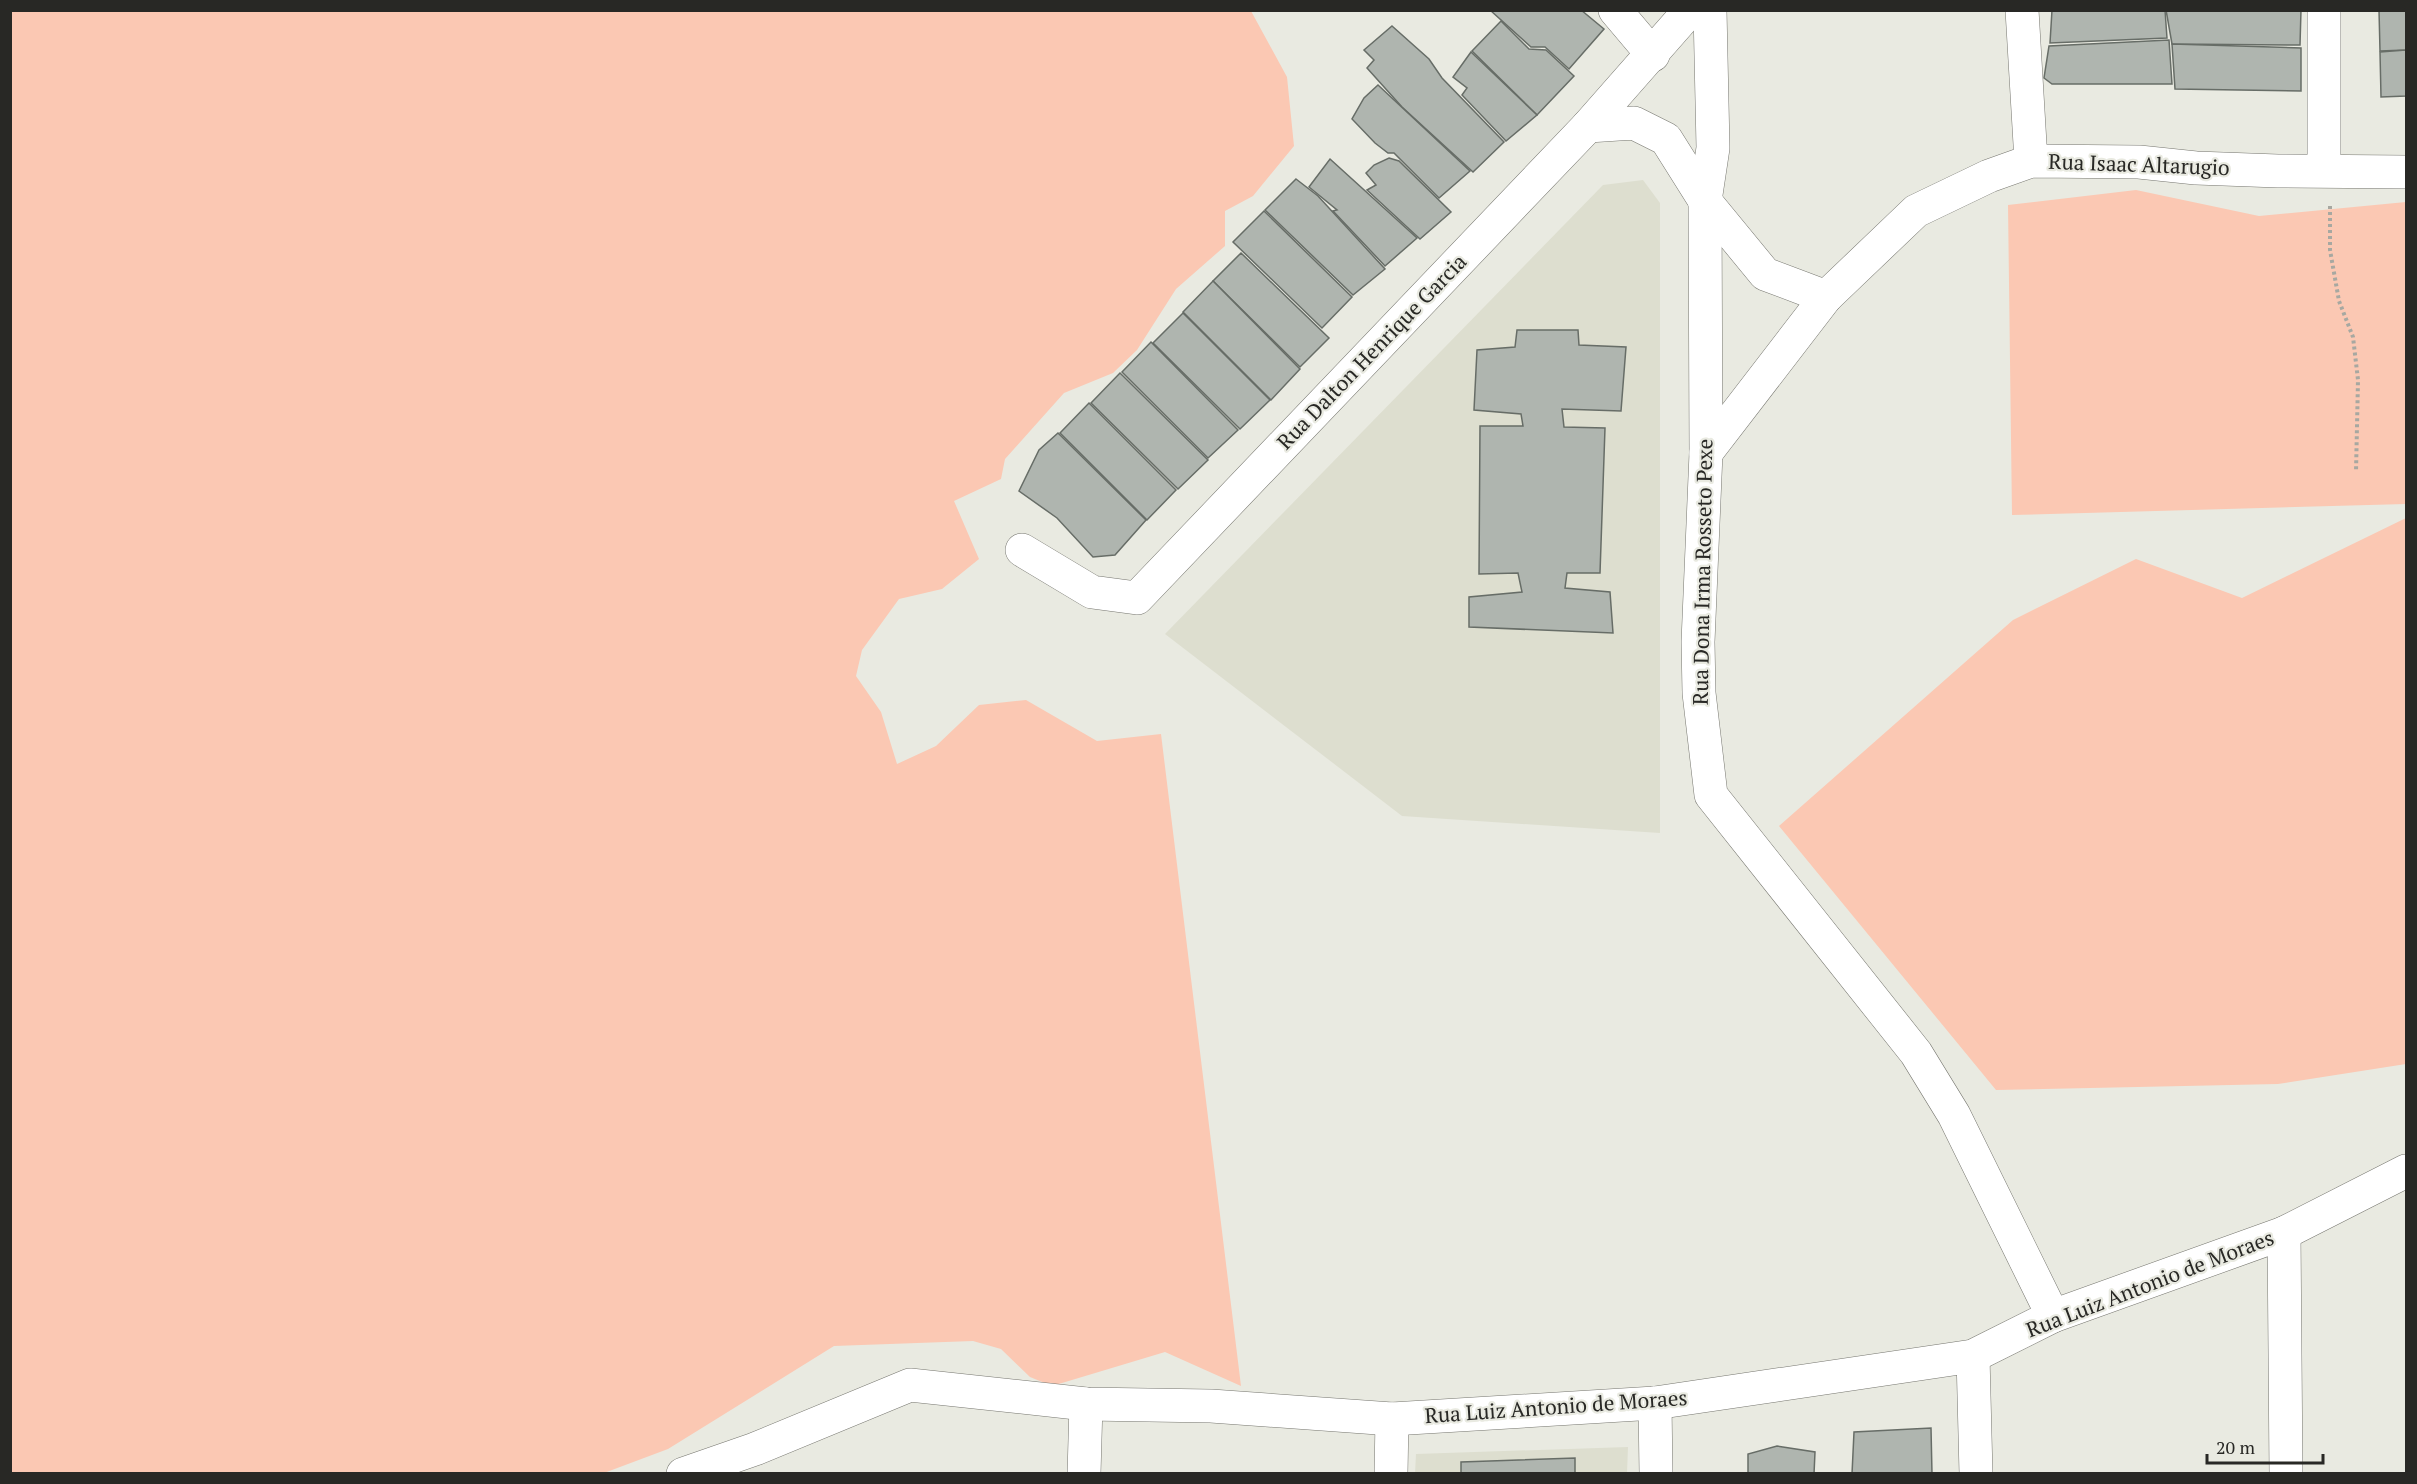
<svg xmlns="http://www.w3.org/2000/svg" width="2417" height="1484" font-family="'PT Serif',serif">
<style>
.built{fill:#dddecf}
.green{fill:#fbc8b3}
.building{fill:#afb5af;stroke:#676d67;stroke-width:1.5}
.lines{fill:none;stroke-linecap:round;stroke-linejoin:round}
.minor-casing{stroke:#76766f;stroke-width:34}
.path{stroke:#a7a8a1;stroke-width:4;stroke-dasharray:3 3;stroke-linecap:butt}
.minor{stroke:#fff;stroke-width:33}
.labels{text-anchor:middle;stroke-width:4.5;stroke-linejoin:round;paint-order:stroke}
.street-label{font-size:21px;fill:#282825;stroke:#e9eae1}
</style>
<rect width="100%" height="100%" fill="#e9eae1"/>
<g class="built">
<polygon points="1643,180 1660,203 1660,833 1402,816 1165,634 1603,185"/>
<polygon points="1628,1447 1627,1473 1415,1474 1416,1454"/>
</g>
<g class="green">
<polygon points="10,11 1251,11 1287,77 1294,146 1253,196 1225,211 1225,246 1176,289 1137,350 1113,373 1064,393 1005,459 1001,479 954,501 979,559 942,589 899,599 862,650 856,676 881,712 897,764 936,746 979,705 1026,700 1097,741 1161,734 1241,1386 1165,1352 1052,1386 1030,1377 1001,1349 973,1341 834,1346 668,1449 604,1473 11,1473"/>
<polygon points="2136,190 2259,216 2406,202 2406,504 2012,515 2008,205"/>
<polygon points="2406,518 2406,1064 2278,1084 1996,1090 1779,826 2013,620 2136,559 2242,598"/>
</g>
<g class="building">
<polygon points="1490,10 1581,10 1604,29 1569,69 1545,47 1531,47"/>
<polygon points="2052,10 2165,10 2167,38 2050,43"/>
<polygon points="2166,10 2301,10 2300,45 2172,44"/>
<polygon points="2379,10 2406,10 2406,50 2380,51"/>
<polygon points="1501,21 1529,49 1546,50 1574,76 1537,115 1472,51"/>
<polygon points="1392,26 1429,59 1442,78 1504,142 1473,172 1402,107 1367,68 1374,60 1364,50"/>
<polygon points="2169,40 2172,84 2052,84 2044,78 2049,46"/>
<polygon points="2172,44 2301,48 2301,91 2175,89"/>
<polygon points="2406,50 2406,96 2381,97 2380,52"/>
<polygon points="1471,52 1537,115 1506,141 1462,95 1467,88 1453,77"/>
<polygon points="1378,85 1470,171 1439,198 1394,153 1388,153 1375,143 1352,119 1364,98"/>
<polygon points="1389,158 1399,161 1451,212 1420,239 1367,190 1376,185 1366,173 1374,165"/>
<polygon points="1330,159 1417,238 1385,266 1333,211 1337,210 1309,187"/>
<polygon points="1296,179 1318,196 1385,269 1353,295 1265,210"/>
<polygon points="1264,211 1352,297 1322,328 1233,242"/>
<polygon points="1241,253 1329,338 1300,367 1213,281"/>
<polygon points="1213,281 1300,369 1271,400 1183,312"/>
<polygon points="1183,313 1270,400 1240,429 1153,343"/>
<polygon points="1517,330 1578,330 1579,345 1626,347 1621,411 1562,409 1564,427 1605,428 1600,573 1567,573 1565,588 1610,592 1613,633 1469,627 1469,597 1522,592 1518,573 1479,574 1480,426 1523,426 1521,414 1474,410 1477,350 1515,347"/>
<polygon points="1151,342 1238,430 1208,458 1122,372"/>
<polygon points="1120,373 1208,460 1178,489 1091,403"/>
<polygon points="1089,403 1176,490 1147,520 1060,433"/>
<polygon points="1058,433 1146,520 1115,555 1093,557 1057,518 1019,491 1039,450"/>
<polygon points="1931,1428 1932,1474 1852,1474 1854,1432"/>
<polygon points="1777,1446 1815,1452 1814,1474 1748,1474 1748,1454"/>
<polygon points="1575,1458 1575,1474 1461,1474 1461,1462"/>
</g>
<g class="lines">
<g class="minor-casing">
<g id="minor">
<polyline points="1615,10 1653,55"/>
<polyline points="1710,10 1713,148 1705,201 1706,453 1698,642 1699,693 1711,795 1916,1053 1954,1115 2053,1316"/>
<polyline points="2022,10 2031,161"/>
<polyline points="2324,10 2324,170"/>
<polyline points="1588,126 1634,123 1666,139 1705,201 1765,274 1826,297"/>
<polyline points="1706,453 1826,297 1916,211 1989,176 2031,161 2139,162 2196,168 2278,171 2406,172"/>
<polyline points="1022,550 1092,592 1137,598 1588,126 1690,10"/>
<polyline points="2284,1233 2286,1474"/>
<polyline points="1973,1356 1976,1474"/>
<polyline points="1655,1403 1656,1474"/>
<polyline points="683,1474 755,1449 910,1385 1086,1404 1211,1406 1392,1419 1655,1403 1973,1356 2053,1316 2284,1233 2406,1171"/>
<polyline points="1084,1474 1086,1404"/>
<polyline points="1391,1474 1392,1419"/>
</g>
</g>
<polyline class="path" points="2330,206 2330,250 2339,301 2353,337 2358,380 2356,472"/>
<use href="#minor" class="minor"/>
</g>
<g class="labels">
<g class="street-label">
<text transform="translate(2139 165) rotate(2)" y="7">Rua Isaac Altarugio</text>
<text transform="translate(1372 352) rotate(-46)" y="7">Rua Dalton Henrique Garcia</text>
<text transform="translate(1703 572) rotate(-89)" y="7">Rua Dona Irma Rosseto Pexe</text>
<text transform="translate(2150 1284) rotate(-21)" y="7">Rua Luiz Antonio de Moraes</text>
<text transform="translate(1556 1407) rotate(-4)" y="7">Rua Luiz Antonio de Moraes</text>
</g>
</g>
<rect width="2417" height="1484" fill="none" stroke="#282825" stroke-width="24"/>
<path d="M2207 1454v9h116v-9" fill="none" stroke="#282825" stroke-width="3"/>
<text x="2216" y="1454" font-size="18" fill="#282825" stroke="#e9eae1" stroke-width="4.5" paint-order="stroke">20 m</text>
</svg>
